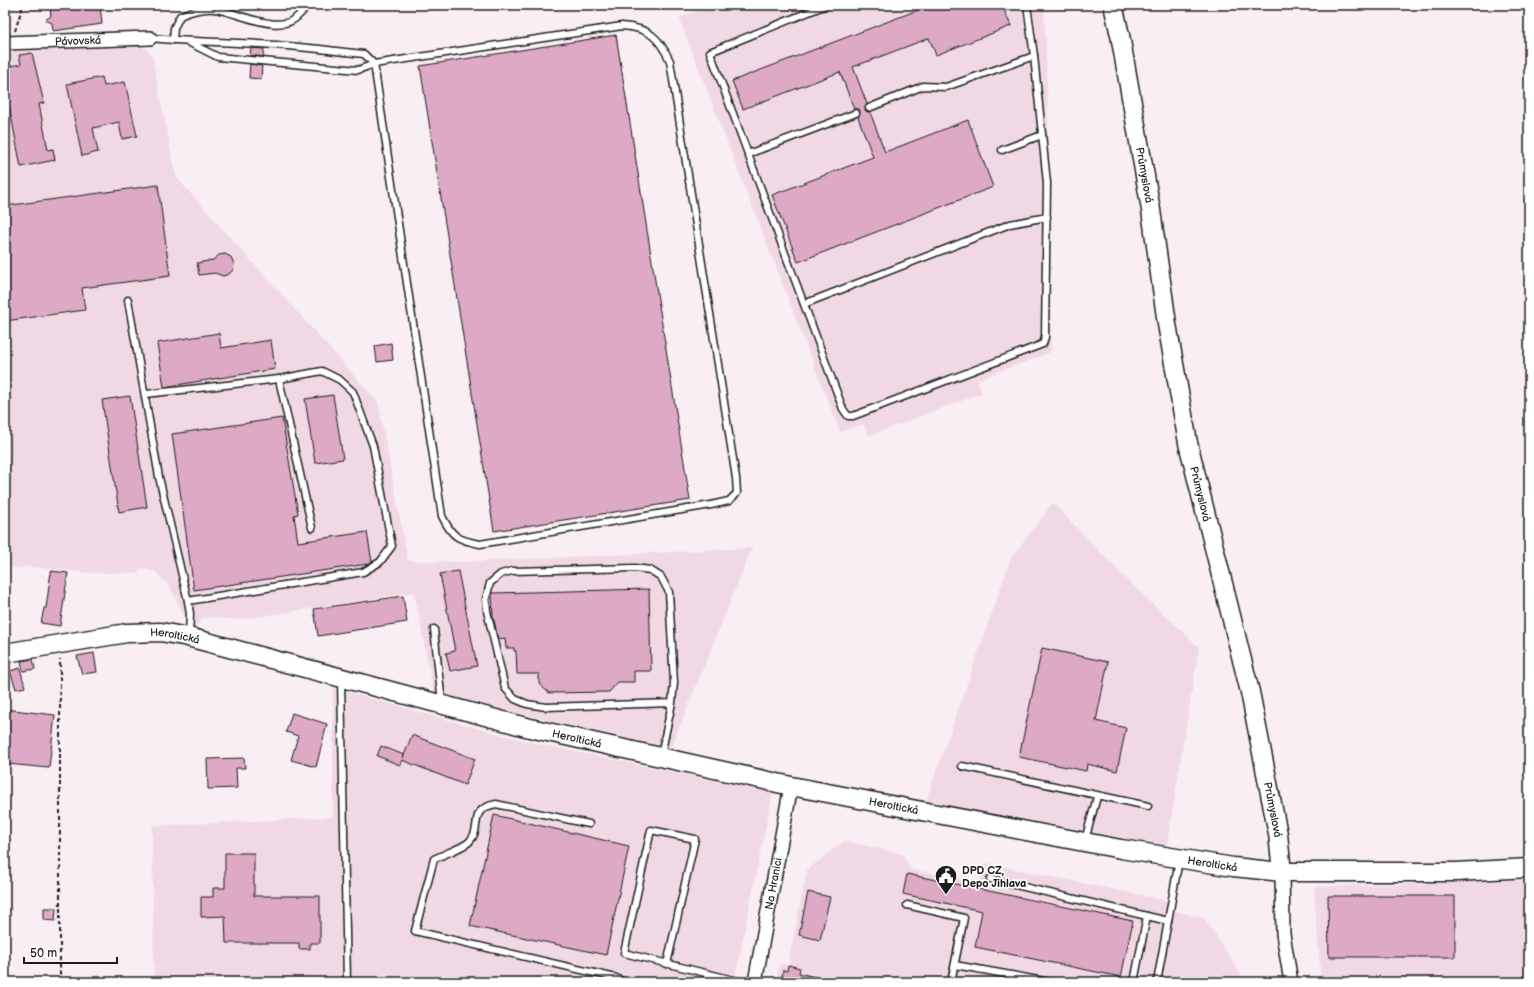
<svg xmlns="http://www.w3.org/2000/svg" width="1534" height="987" font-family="'Balsamiq Sans',sans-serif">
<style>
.built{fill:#f0d9e5}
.building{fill:#dda9c4;stroke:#1c1c1c}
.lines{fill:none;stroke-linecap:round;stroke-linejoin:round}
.lane-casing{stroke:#1c1c1c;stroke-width:9}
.street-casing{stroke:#1c1c1c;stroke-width:16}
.secondary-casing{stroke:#1c1c1c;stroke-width:21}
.path{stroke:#1c1c1c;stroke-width:2;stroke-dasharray:4 3;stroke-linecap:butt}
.lane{stroke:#fff;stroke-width:6}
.street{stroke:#fff;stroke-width:13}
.secondary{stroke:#fff;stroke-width:18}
.labels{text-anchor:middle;stroke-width:3.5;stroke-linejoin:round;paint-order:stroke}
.street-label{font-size:11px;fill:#1c1c1c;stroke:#fff}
.poi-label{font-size:11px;font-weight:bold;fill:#1c1c1c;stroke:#fff;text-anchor:start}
</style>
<rect width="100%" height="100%" fill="#f8eef3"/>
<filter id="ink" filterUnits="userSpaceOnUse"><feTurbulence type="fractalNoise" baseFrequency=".025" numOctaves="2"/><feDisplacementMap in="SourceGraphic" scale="8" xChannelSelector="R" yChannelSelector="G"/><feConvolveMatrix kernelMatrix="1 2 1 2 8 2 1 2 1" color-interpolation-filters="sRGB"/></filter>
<g filter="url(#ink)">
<g class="built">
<polygon points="713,5 1044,5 1047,81 1051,352 977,380 982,393 869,436 864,424 840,432 679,18"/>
<polygon points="138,43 152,55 176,177 378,402 408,561 465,562 752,548 671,748 434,694 414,592 238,620 212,617 203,618 195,627 189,626 170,587 154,571 139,568 139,573 89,573 24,566 23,568 5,567 5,525 11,524 5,499 5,51"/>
<polygon points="1053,503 1126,579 1199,647 1166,850 926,801 1011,558"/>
<polygon points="333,688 528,742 773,792 734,982 154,982 152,826 333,817"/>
<polygon points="844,841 903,854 910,869 978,883 986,863 1169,901 1169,910 1204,918 1246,982 776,982 779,964 788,965 807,870"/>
<polygon points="1529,880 1529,982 1321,982 1314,887"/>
</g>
<g class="building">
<polygon points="77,5 100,5 102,24 53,31 52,23 45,20 51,16 50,8"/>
<polygon points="916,5 1002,5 1011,26 936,55 929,38 853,67 867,104 865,110 870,112 885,152 968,120 993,187 798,262 772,195 873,157 858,117 860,112 859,109 854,109 840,72 743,109 732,81 918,10"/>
<polygon points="616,35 690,500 494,531 420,66"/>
<polygon points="251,48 264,49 263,57 250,55"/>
<polygon points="32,53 44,103 39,104 48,150 53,149 55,160 21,167 5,85 5,67 21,64 19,55"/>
<polygon points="250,64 262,66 261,79 249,78"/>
<polygon points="102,77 104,86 125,82 137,136 122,139 119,122 93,128 98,152 82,156 67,84"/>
<polygon points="158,185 170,276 82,288 85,310 5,321 5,206"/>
<polygon points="225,254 231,257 234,264 233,270 229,274 223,276 215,273 199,275 197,263 213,260 219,255"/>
<polygon points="219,333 221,348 271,340 275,369 164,387 157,343"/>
<polygon points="391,343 393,360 377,362 375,346"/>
<polygon points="333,395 343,459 315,463 305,399"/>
<polygon points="130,396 147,507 119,512 102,400"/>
<polygon points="282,418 298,514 294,515 298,542 367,532 372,562 368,564 194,590 172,434"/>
<polygon points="51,571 68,573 60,626 41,623 44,608 46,608"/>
<polygon points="458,571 477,666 450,671 446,653 455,651 440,574"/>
<polygon points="649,589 651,671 634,671 634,682 618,682 609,692 549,693 539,684 539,674 517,674 516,651 514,651 514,648 506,648 505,638 498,639 493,616 492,593"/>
<polygon points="403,596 407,622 318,636 314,609"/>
<polygon points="1042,648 1108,662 1096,721 1126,728 1117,771 1087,764 1086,771 1019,757"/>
<polygon points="94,653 97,672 82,674 77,656"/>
<polygon points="33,659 35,669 23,671 21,661"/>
<polygon points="20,668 25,687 16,689 10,671"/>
<polygon points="5,709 55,715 49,768 7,764 5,763"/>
<polygon points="292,713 327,724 316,767 291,760 298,736 286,732"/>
<polygon points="412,735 475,759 465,785 402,760 400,765 377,756 381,746 404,755 403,758"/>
<polygon points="244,758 245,768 236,768 237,788 208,789 207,759"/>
<polygon points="494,815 629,846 606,955 470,926"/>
<polygon points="225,853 254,853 254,896 320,896 320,943 310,943 310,949 299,949 299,943 226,943 225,916 201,917 201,897 213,897 213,888 225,888"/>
<polygon points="907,874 1133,921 1121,977 975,947 982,911 903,894"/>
<polygon points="808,892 830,897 820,940 799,935"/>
<polygon points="1328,896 1455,896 1455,957 1329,957"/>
<polygon points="44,908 56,908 55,921 44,920"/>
<polygon points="788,965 800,968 799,973 819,978 818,982 781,982 783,970 787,971"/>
</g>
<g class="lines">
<g class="lane-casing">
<g id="lane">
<polyline points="826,5 710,52 748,154 856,113"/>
<path d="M622,26c27,2 37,11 48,35l66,417 1,15 -8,8 -18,4 -231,39c-22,-4 -28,-7 -38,-28l-68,-452z"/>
<path d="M150,38c42,4 84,4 126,7 29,2 59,6 88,9l10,10 -16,6 -140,-13 -30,-15"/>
<path d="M173,40l1,-12 6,-12c11,-5 22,-8 34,-7 22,2 67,28 85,6 3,-3 6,-5 6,-10"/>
<polyline points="869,108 923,86 946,87 1034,56 1027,5"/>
<polyline points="1002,150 1042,135"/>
<polyline points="748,154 843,409 848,416 853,416 1043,344 1045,337 1047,183 1034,56"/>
<polyline points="128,300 159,477 188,601 190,614 189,635"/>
<polyline points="804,304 1010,224 1047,217"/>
<polyline points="279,379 312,528"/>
<polyline points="146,394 279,379 322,371 340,380 353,392 373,446 392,546 380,562 363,572 188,601"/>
<polyline points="434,629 442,703"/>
<polyline points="341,680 347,982"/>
<polyline points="661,755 672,703 674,683 669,592 661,577 650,570 635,568 512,571 501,574 490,583 486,599 487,611 505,688 515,699 527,704 546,707 672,703"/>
<polyline points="962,766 1148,806"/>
<path d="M589,824l-93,-20c-30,6 -12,23 -27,38 -7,6 -25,12 -35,17l-19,72 201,47 8,4"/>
<polyline points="1085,840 1097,797"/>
<polyline points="990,879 1168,921"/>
<polyline points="907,905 964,918 951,982"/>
<polyline points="667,964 695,839 651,830 624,953 742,982"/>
<polyline points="955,965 1050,982"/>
<polyline points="1134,982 1147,916"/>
<polyline points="1157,982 1179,860"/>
</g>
</g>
<g class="street-casing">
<g id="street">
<path id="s1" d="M5,43l145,-5"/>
<polyline points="1282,872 1283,934 1291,982"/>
<path id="s2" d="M755,982l36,-196"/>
</g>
</g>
<g class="secondary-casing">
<g id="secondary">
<path id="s3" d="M1113,5l7,30 31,175 16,114 21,119 62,249 28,142 4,38"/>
<path id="s4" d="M5,653l122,-20 34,-1 27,5 342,91 261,58 330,63 112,18 49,5h174l73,-4"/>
</g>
</g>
<g class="path">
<polyline points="15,31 23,5"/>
<polyline points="60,982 60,659"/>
</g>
<use href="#lane" class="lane"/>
<use href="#street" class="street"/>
<use href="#secondary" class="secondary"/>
</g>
</g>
<defs>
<g id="civic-pin" transform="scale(1.15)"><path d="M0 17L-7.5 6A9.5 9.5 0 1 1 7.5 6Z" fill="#1c1c1c" stroke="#fff"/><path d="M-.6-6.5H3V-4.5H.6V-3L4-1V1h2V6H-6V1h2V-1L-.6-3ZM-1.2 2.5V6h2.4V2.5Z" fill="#fff"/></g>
</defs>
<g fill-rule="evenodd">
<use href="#civic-pin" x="946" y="876"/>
</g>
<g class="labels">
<g class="street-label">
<text dy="4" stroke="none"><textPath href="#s1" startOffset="73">Pávovská</textPath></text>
<text dy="4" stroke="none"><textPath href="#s3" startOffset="173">Průmyslová</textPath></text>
<text dy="4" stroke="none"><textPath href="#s3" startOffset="497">Průmyslová</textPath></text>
<text dy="4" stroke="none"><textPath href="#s4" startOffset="172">Heroltická</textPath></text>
<text dy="4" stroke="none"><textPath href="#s4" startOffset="587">Heroltická</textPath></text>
<text dy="4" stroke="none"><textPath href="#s4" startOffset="911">Heroltická</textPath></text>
<text dy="4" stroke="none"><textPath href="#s3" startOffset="821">Průmyslová</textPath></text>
<text dy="4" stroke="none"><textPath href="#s4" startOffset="1235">Heroltická</textPath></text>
<text dy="4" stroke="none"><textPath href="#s2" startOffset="100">Na Hranici</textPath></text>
</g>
<g class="poi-label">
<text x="962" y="874">DPD CZ,<tspan x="962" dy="13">Depo Jihlava</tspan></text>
</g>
</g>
<rect width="1534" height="987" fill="none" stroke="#fff" stroke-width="20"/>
<rect x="10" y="10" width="1514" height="967" fill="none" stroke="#1c1c1c" stroke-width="1.5" filter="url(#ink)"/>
<path d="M24 957v6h93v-6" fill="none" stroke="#1c1c1c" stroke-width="2"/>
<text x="30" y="957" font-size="12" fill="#1c1c1c" stroke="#ffffff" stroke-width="3" paint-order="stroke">50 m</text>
</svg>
